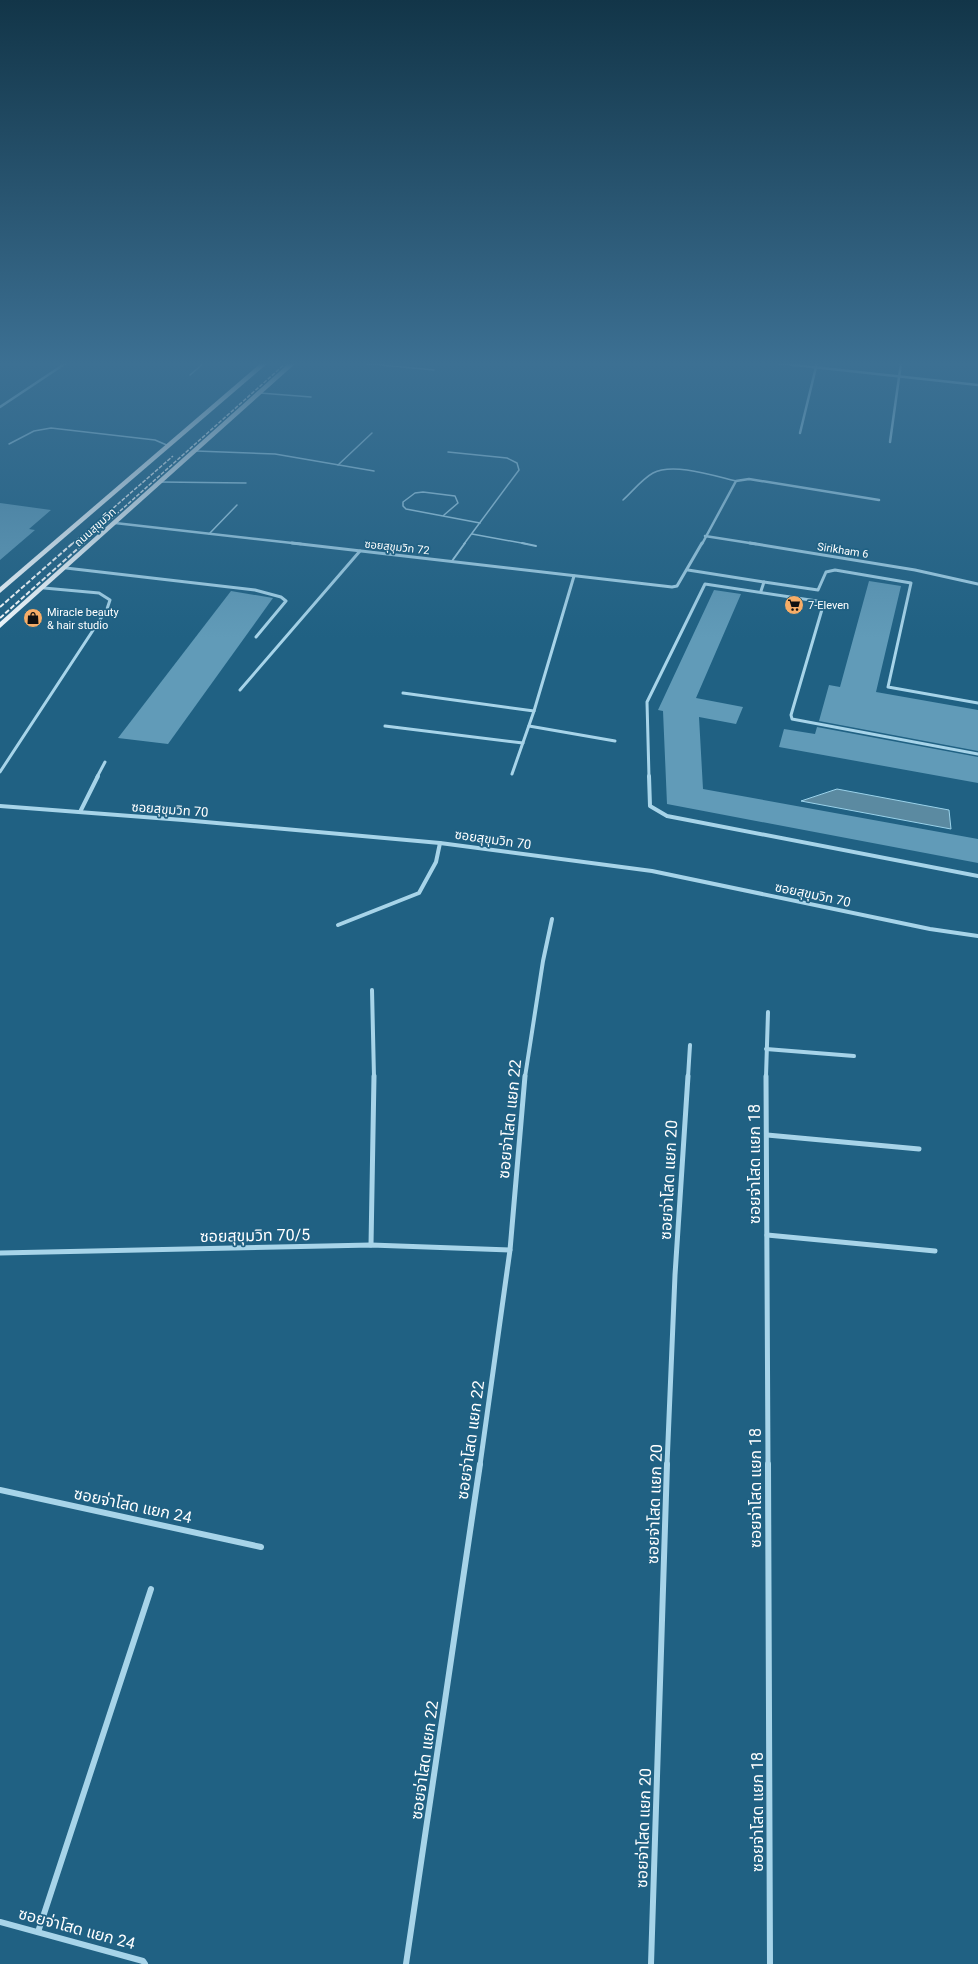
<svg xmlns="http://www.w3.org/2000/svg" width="978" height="1964" font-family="Roboto,'Noto Sans Thai',sans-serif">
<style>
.water{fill:#5b8aa1;stroke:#9ad2ea}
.building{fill:#619bb8}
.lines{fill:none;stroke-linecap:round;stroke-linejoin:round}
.service-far1{stroke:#a7d4e9;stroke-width:1.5}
.service{stroke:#a7d4e9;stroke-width:2}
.minor-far4{stroke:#a7d4e9;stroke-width:2.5}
.minor-far3{stroke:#a7d4e9;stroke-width:3}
.minor-far2{stroke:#a7d4e9;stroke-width:4}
.minor-far1{stroke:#a7d4e9;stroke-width:5}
.minor{stroke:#a7d4e9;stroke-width:6}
.trunk{fill:#f4fafe;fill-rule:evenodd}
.rail-far1{stroke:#fff;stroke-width:1.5;stroke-dasharray:4 1.5;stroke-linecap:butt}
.rail{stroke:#fff;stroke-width:2;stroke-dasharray:5 2;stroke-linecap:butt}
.labels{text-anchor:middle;stroke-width:3.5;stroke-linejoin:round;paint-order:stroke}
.far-street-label{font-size:11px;fill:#fff;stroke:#206183}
.far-poi-label{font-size:11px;fill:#fff;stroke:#206183;text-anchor:start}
.street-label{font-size:13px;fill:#fff;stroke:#206183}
.near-street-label{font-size:16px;fill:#fff;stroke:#206183}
</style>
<rect width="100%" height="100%" fill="#206183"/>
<polygon class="water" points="837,789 949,810 951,829 801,801"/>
<g class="building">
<polygon points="0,503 51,510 29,529 35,530 0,560"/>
<polygon points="869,581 901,586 876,692 978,710 978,751 819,721 829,685 840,687"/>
<polygon points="714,590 741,594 696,698 743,707 736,724 699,717 703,789 978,839 978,863 667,804 663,711 658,710"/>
<polygon points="231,591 273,598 168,744 118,738"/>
<polygon points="817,727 978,757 978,783 779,747 784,729 815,734"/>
</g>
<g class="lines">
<g class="service-far1">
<polyline points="360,363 434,370"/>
<polyline points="190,375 204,363"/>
<polyline points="260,393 311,397"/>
<polyline points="9,444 34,431 51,428 155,440 169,446"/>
<polyline points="196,451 275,454 374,471"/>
<polyline points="448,452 507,458 517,463 519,470 464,544"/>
<polyline points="338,465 372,433"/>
<polyline points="161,482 246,483"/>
<path d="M623,500c9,-8 19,-21 30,-27 20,-11 62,3 83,8"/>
<polyline points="444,515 458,503 455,496 423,492 415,493 403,502 403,506 406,509 480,523"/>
<polyline points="209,534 237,505"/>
<polyline points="472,534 527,544"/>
</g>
<g class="service">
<polyline points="522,543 536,546"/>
<polyline points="452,561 465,543"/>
</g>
<g class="minor-far4">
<polyline points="776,363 978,385"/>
<polyline points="0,407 66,363"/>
<polyline points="800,433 817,363"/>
<polyline points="890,442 901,363"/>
<polyline points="115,523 301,544"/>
<polyline points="705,536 756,544"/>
<polyline points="702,544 736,481 749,479 879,500"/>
</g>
<g class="minor-far3">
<polyline points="292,543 672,587 677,586 702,543"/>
<polyline points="750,543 915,570 978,584"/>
<polyline points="66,568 255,590 281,597 286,601 256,637"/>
<polyline points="688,570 764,582 761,591"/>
<polyline points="764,582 818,590 826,572 835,570 911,583 888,687 978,703"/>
<polyline points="240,690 360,551"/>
<polyline points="403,693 534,711"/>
<polyline points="385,726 523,743"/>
<polyline points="529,726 615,741"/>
<polyline points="0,772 107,609 110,600 99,593 44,588"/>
<polyline points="512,774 534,711 574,576"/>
<polyline points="97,777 105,762"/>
<polyline points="649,777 647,702 705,584 817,601 823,606 791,715 792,719 978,754"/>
</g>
<g class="minor-far2">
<polyline points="649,776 650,806 667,816 978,876"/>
<polyline points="0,806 183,820 440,843 652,871 930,929 978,936"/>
<polyline points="80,812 98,776"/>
<polyline points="338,925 419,893 436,862 440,843"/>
<polyline points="372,990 374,1077"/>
<polyline points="766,1049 854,1056"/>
<polyline points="525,1077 543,961 552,919"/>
<polyline points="688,1077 690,1045"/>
<polyline points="766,1077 768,1012"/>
</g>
<g class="minor-far1">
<polyline points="766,1076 768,1465"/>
<polyline points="767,1135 919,1149"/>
<polyline points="767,1235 935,1251"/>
<polyline points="371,1245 374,1076"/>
<polyline points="0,1253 371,1245 510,1250"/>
<polyline points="480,1465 510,1250 525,1076"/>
<polyline points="667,1465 675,1275 688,1076"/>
</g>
<g class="minor">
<polyline points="768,1464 770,1964"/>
<polyline points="0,1490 261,1547"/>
<polyline points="0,1922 143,1961 145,1964"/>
<polyline points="38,1932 151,1589"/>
<polyline points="406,1964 480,1464"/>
<polyline points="651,1964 667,1464"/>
</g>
<g class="trunk">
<polygon points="261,363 268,363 0,593 0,587"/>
<polygon points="289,363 296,363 0,628 0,622"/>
</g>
<g class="rail-far1">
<polyline points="72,544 173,456"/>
<polyline points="83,544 286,363"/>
</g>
<g class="rail">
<polyline points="0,607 73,543"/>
<polyline points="0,618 84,543"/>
</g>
</g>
<linearGradient id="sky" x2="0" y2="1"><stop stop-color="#123548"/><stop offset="0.57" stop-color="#3c7093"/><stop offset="1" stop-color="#3c7093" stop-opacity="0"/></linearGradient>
<rect width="978" height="638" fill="url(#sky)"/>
<defs>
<g id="supermarket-disc" transform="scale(1)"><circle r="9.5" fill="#f7ad67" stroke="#206183"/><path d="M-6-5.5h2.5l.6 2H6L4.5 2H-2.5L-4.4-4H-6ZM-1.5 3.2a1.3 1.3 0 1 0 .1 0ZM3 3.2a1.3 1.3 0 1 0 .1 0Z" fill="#111"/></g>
<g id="shop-disc" transform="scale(1)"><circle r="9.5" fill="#f7ad67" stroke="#206183"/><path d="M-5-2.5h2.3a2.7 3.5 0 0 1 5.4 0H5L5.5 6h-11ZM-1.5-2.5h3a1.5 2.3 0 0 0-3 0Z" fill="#111"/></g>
</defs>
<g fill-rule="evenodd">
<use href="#supermarket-disc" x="794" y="605"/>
<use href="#shop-disc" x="33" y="618"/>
</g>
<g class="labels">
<g class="far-street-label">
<text transform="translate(95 527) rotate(-42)" y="4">ถนนสุขุมวิท</text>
<text transform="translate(397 547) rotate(6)" y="4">ซอยสุขุมวิท 72</text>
<text transform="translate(843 550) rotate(9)" y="4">Sirikham 6</text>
</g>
<g class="far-poi-label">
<text x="808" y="609">7-Eleven</text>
<text x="47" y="616">Miracle beauty<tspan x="47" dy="13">&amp; hair studio</tspan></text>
</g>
<g class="street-label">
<text transform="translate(170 809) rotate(4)" y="5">ซอยสุขุมวิท 70</text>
<text transform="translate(493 839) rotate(8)" y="5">ซอยสุขุมวิท 70</text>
<text transform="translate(813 894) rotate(12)" y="5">ซอยสุขุมวิท 70</text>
</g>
<g class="near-street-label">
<text transform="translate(509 1119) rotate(-84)" y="6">ซอยจ่าโสด แยก 22</text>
<text transform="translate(754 1164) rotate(-90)" y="6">ซอยจ่าโสด แยก 18</text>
<text transform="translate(668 1180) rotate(-87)" y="6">ซอยจ่าโสด แยก 20</text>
<text transform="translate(255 1235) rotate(-1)" y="6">ซอยสุขุมวิท 70/5</text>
<text transform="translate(470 1440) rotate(-82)" y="6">ซอยจ่าโสด แยก 22</text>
<text transform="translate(755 1488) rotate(-90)" y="6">ซอยจ่าโสด แยก 18</text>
<text transform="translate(654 1504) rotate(-88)" y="6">ซอยจ่าโสด แยก 20</text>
<text transform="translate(133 1505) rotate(12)" y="6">ซอยจ่าโสด แยก 24</text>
<text transform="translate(424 1760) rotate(-82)" y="6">ซอยจ่าโสด แยก 22</text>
<text transform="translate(757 1812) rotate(-90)" y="6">ซอยจ่าโสด แยก 18</text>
<text transform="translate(643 1828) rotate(-88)" y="6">ซอยจ่าโสด แยก 20</text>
<text transform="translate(77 1928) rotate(15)" y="6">ซอยจ่าโสด แยก 24</text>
</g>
</g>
</svg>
